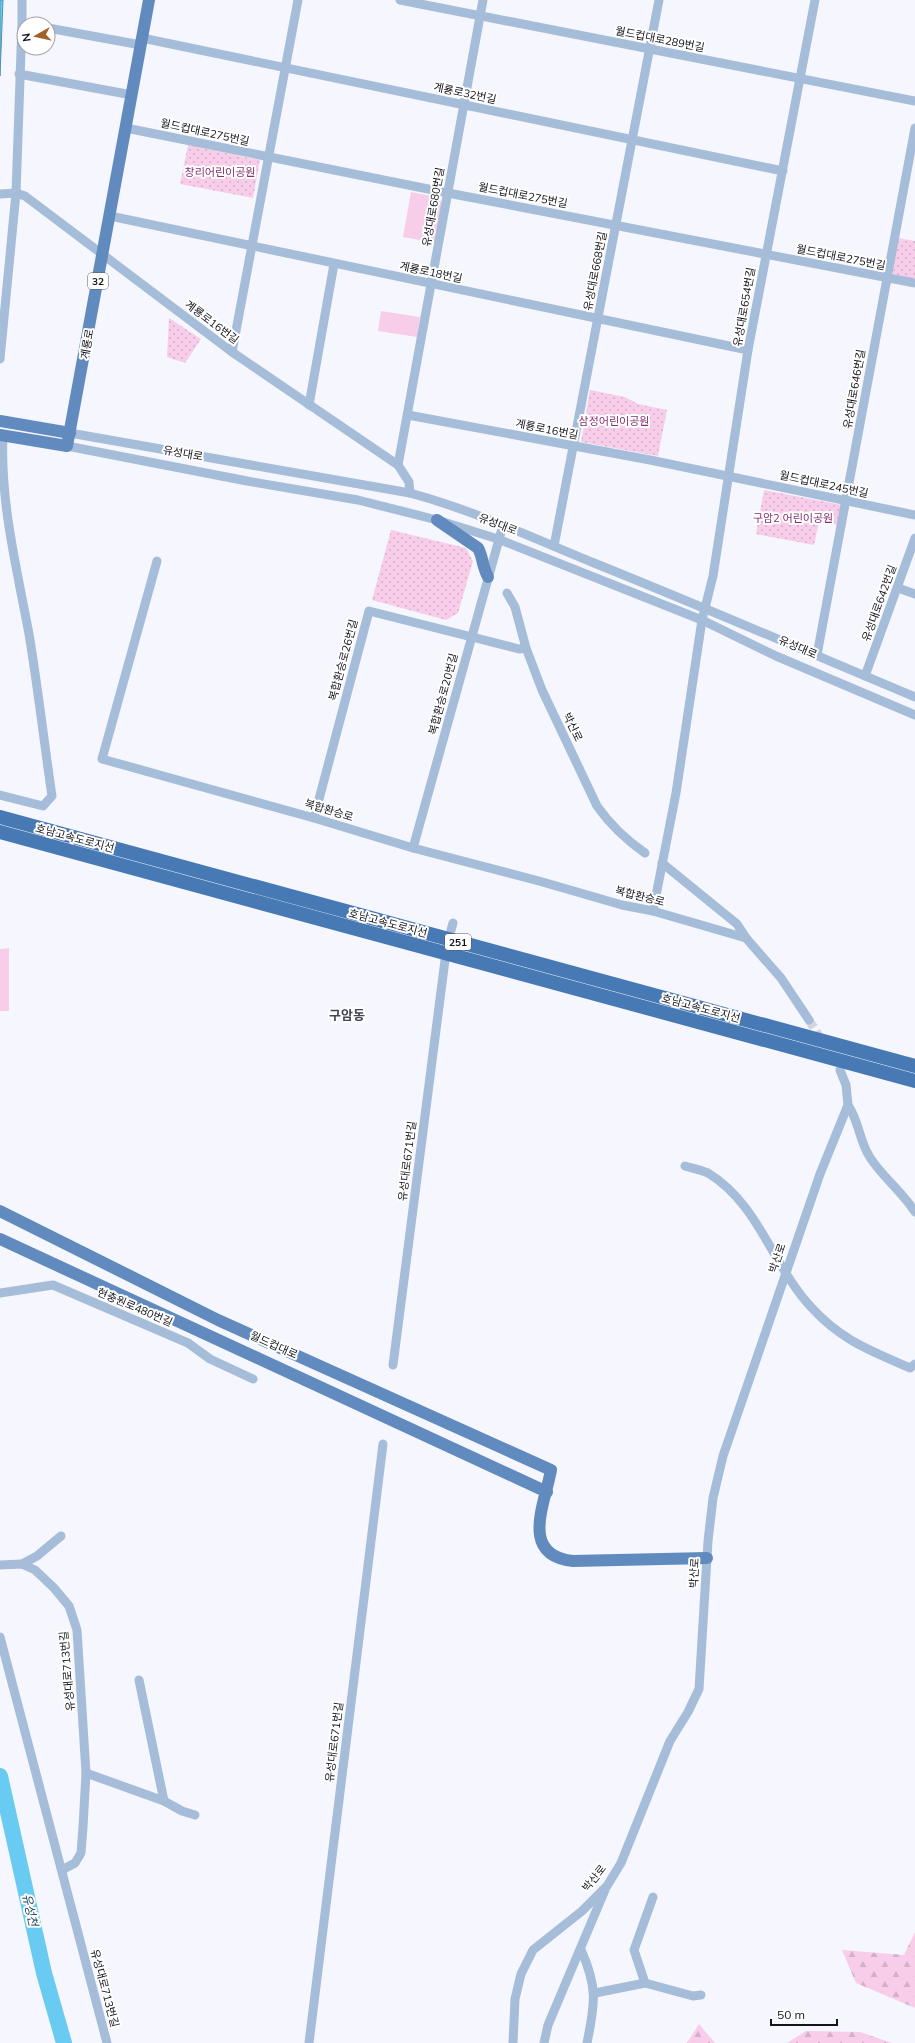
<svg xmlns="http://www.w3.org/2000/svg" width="915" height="2043" font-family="Mulish,'Noto Sans KR',sans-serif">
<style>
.grass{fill:#f8cdea}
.forest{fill:url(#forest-firs)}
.park{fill:url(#park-dots)}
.water{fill:#6acbf2;stroke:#5094b2}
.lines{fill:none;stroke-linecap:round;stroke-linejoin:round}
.river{stroke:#6acbf2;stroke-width:16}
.minor-tunnel{stroke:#d3d4dc;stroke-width:9;stroke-dasharray:9 4.5;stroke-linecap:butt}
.minor{stroke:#a6bdda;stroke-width:9}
.major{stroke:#618bbe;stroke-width:12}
.highway{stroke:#4779b4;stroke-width:14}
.labels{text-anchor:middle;stroke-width:4;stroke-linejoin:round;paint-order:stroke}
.shield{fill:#fff;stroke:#5a5a5f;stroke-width:1}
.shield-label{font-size:10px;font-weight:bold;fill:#14141b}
.street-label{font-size:11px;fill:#14141b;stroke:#fff}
.park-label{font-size:11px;fill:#843372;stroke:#fff}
.water-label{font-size:12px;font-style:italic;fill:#1f495a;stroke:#fff}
.quarter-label{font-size:13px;font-weight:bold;fill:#464757;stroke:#fff}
</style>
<defs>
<pattern id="forest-firs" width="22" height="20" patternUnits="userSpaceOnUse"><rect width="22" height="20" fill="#f8cdea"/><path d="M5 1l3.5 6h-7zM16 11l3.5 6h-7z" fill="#d4afc8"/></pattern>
<pattern id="park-dots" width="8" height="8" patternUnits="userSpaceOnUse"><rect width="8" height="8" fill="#f8cdea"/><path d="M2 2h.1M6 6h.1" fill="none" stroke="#d4afc8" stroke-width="1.8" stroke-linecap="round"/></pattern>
</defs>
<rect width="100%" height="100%" fill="#f5f6fe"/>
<g class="grass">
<polygon points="411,192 437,197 442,202 435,243 403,237"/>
<polygon points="381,311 420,317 417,337 378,331"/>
<polygon points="9,948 9,1011 0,1011 0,949"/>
</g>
<g class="forest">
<polygon points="915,1932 915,2008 856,1983 842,1950 904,1955"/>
<polygon points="699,2024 715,2043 687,2043"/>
<polygon points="806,2031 860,2032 892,2043 787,2043"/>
</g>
<g class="park">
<polygon points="188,145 260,160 253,198 180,184"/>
<polygon points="898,238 915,241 915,281 892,278"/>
<polygon points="169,318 201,339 185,363 167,357"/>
<polygon points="590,390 625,397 638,404 667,410 658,456 581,442"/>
<polygon points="764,490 842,505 838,525 819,522 814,545 756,534"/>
<polygon points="391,530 466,548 473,561 458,613 446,620 372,600"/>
</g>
<polygon class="water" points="0,0 3,0 0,76"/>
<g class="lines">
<polyline class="river" points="0,1776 44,1973 64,2043"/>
<polyline class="minor-tunnel" points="809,1020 822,1041"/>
<g class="minor">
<polyline points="400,0 915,101"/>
<polyline points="48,28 141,45"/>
<polyline points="142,38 783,171"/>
<polyline points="19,74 132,95"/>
<polyline points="126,128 448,193 915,283"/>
<polyline points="0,194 16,193 25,196 232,352 398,465 409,482 410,493"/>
<polyline points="110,216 748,350"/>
<polyline points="232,352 298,0"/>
<polyline points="0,359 16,193 22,23 22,0"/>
<polyline points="309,405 334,264"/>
<polyline points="408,415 650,460 915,515"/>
<path d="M70,433l340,60c63,17 123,45 184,70 107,43 214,89 321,134"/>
<polyline points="67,446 247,481 358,500 437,520 498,539 702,620 776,656 915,715"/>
<polyline points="398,465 483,0"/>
<polyline points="554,546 659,0"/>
<polyline points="157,561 102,759 314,818 413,848 539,881 622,905 653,911 746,938"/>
<polyline points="898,588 915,594"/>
<path d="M507,593l8,14 11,41 16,42 55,116c14,20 28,33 48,47"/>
<polyline points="817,655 915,128"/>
<polyline points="865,676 915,538"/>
<path d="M0,795l43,11 9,-10c-8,-54 -14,-108 -23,-162 -12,-65 -29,-132 -26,-198"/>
<polyline points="314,818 369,611 519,649 526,648"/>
<polyline points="413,848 503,525"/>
<polyline points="662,863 737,924 746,938 781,978 809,1020"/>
<polyline points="653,911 676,793 702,620 713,576 748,350 815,0"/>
<polyline points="451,930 453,923"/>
<path d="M848,1105c11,17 11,33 20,49 10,19 34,37 47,58"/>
<path d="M685,1166c7,2 16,4 23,7 51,31 64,92 103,134 31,34 59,43 99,61l5,-4"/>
<polyline points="0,1293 53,1285 188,1343 210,1359 253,1379"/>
<polyline points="393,1365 445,960"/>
<polyline points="22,1564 37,1556 61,1536"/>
<polyline points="0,1565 22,1564 35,1570 54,1588 69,1606 77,1630 86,1773 83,1827 81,1853 75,1863 62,1870"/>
<polyline points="0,1637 107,2043"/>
<polyline points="139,1680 164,1801"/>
<polyline points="86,1773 164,1801 182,1811 195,1815"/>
<path d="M581,1950c17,37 14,54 6,93"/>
<polyline points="645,1983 634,1950 653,1897"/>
<polyline points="595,1993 645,1983 693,1996 701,1995"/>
<polyline points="309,2043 383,1444"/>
<polyline points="513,2043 515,1999 521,1974 533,1950 582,1911 607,1886 621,1863 670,1741 688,1712 699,1689 708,1541 713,1498 723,1456 820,1174 848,1105 846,1085 840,1070"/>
<polyline points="544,2043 548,2025 605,1890"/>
</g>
<g class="major">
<polyline points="0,421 70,433"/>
<polyline points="0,435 67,446 149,0"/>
<path d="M437,520l41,28c5,9 4,18 10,29"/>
<path d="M0,1211l218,109 333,150c-6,34 -32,85 22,91l134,-3"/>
<polyline points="0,1239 547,1492"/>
</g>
<g class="highway">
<polyline points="0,817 915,1066"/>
<polyline points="0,832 915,1081"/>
</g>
</g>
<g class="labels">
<g class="shield">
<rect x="88" y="273" width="20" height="16" rx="3"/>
<rect x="445" y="934" width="26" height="16" rx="3"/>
</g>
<g class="shield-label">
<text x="98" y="285">32</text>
<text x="458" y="946">251</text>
</g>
<g class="street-label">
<text transform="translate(660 39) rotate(11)" y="4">월드컵대로289번길</text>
<text transform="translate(465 93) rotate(12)" y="4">계룡로32번길</text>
<text transform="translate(205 132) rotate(12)" y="4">월드컵대로275번길</text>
<text transform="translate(523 195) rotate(11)" y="4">월드컵대로275번길</text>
<text transform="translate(433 207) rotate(-80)" y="4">유성대로680번길</text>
<text transform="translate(841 257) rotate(11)" y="4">월드컵대로275번길</text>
<text transform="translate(595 271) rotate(-79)" y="4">유성대로668번길</text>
<text transform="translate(431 272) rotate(12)" y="4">계룡로18번길</text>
<text transform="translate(744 307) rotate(-80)" y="4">유성대로654번길</text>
<text transform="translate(212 322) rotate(37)" y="4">계룡로16번길</text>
<text transform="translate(87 344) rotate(-80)" y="4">계룡로</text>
<text transform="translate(854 389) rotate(-80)" y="4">유성대로646번길</text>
<text transform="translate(547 429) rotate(11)" y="4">계룡로16번길</text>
<text transform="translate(183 453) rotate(10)" y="4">유성대로</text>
<text transform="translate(824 484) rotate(12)" y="4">월드컵대로245번길</text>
<text transform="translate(498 524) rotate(21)" y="4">유성대로</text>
<text transform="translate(879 603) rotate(-70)" y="4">유성대로642번길</text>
<text transform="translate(798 647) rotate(23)" y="4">유성대로</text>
<text transform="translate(343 660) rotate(-75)" y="4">복합환승로26번길</text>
<text transform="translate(443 694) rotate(-75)" y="4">복합환승로20번길</text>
<text transform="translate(573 727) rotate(64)" y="4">박산로</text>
<text transform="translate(329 810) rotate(17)" y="4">복합환승로</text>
<text transform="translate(75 838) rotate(15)" y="4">호남고속도로지선</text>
<text transform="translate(640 896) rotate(14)" y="4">복합환승로</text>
<text transform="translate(388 923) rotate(15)" y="4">호남고속도로지선</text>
<text transform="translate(701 1008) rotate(15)" y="4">호남고속도로지선</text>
<text transform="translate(407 1161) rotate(-83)" y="4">유성대로671번길</text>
<text transform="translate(777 1258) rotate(-71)" y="4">박산로</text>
<text transform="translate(135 1307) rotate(23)" y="4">현충원로480번길</text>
<text transform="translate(274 1345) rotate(24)" y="4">월드컵대로</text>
<text transform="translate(694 1573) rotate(-87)" y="4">박산로</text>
<text transform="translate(67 1671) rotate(-95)" y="4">유성대로713번길</text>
<text transform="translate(334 1742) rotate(-83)" y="4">유성대로671번길</text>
<text transform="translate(594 1878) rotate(-51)" y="4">박산로</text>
<text transform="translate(105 1988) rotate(75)" y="4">유성대로713번길</text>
</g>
<g class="park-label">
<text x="220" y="176">창리어린이공원</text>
<text x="614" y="425">삼정어린이공원</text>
<text x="793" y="522">구암2 어린이공원</text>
</g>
<g class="water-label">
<text transform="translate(30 1910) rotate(77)" y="4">유성천</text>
</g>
<g class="quarter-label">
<text x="347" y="1020">구암동</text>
</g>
</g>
<g transform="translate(36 36) rotate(262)"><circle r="19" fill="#ffffff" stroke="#a1a1a4"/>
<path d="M0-3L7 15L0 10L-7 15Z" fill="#a06228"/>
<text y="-6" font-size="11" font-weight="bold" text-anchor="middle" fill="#14141b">N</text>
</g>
<path d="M771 2019v6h66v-6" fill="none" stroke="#14141b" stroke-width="2"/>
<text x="777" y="2019" font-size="12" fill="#14141b" stroke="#ffffff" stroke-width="3" paint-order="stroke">50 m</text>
</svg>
